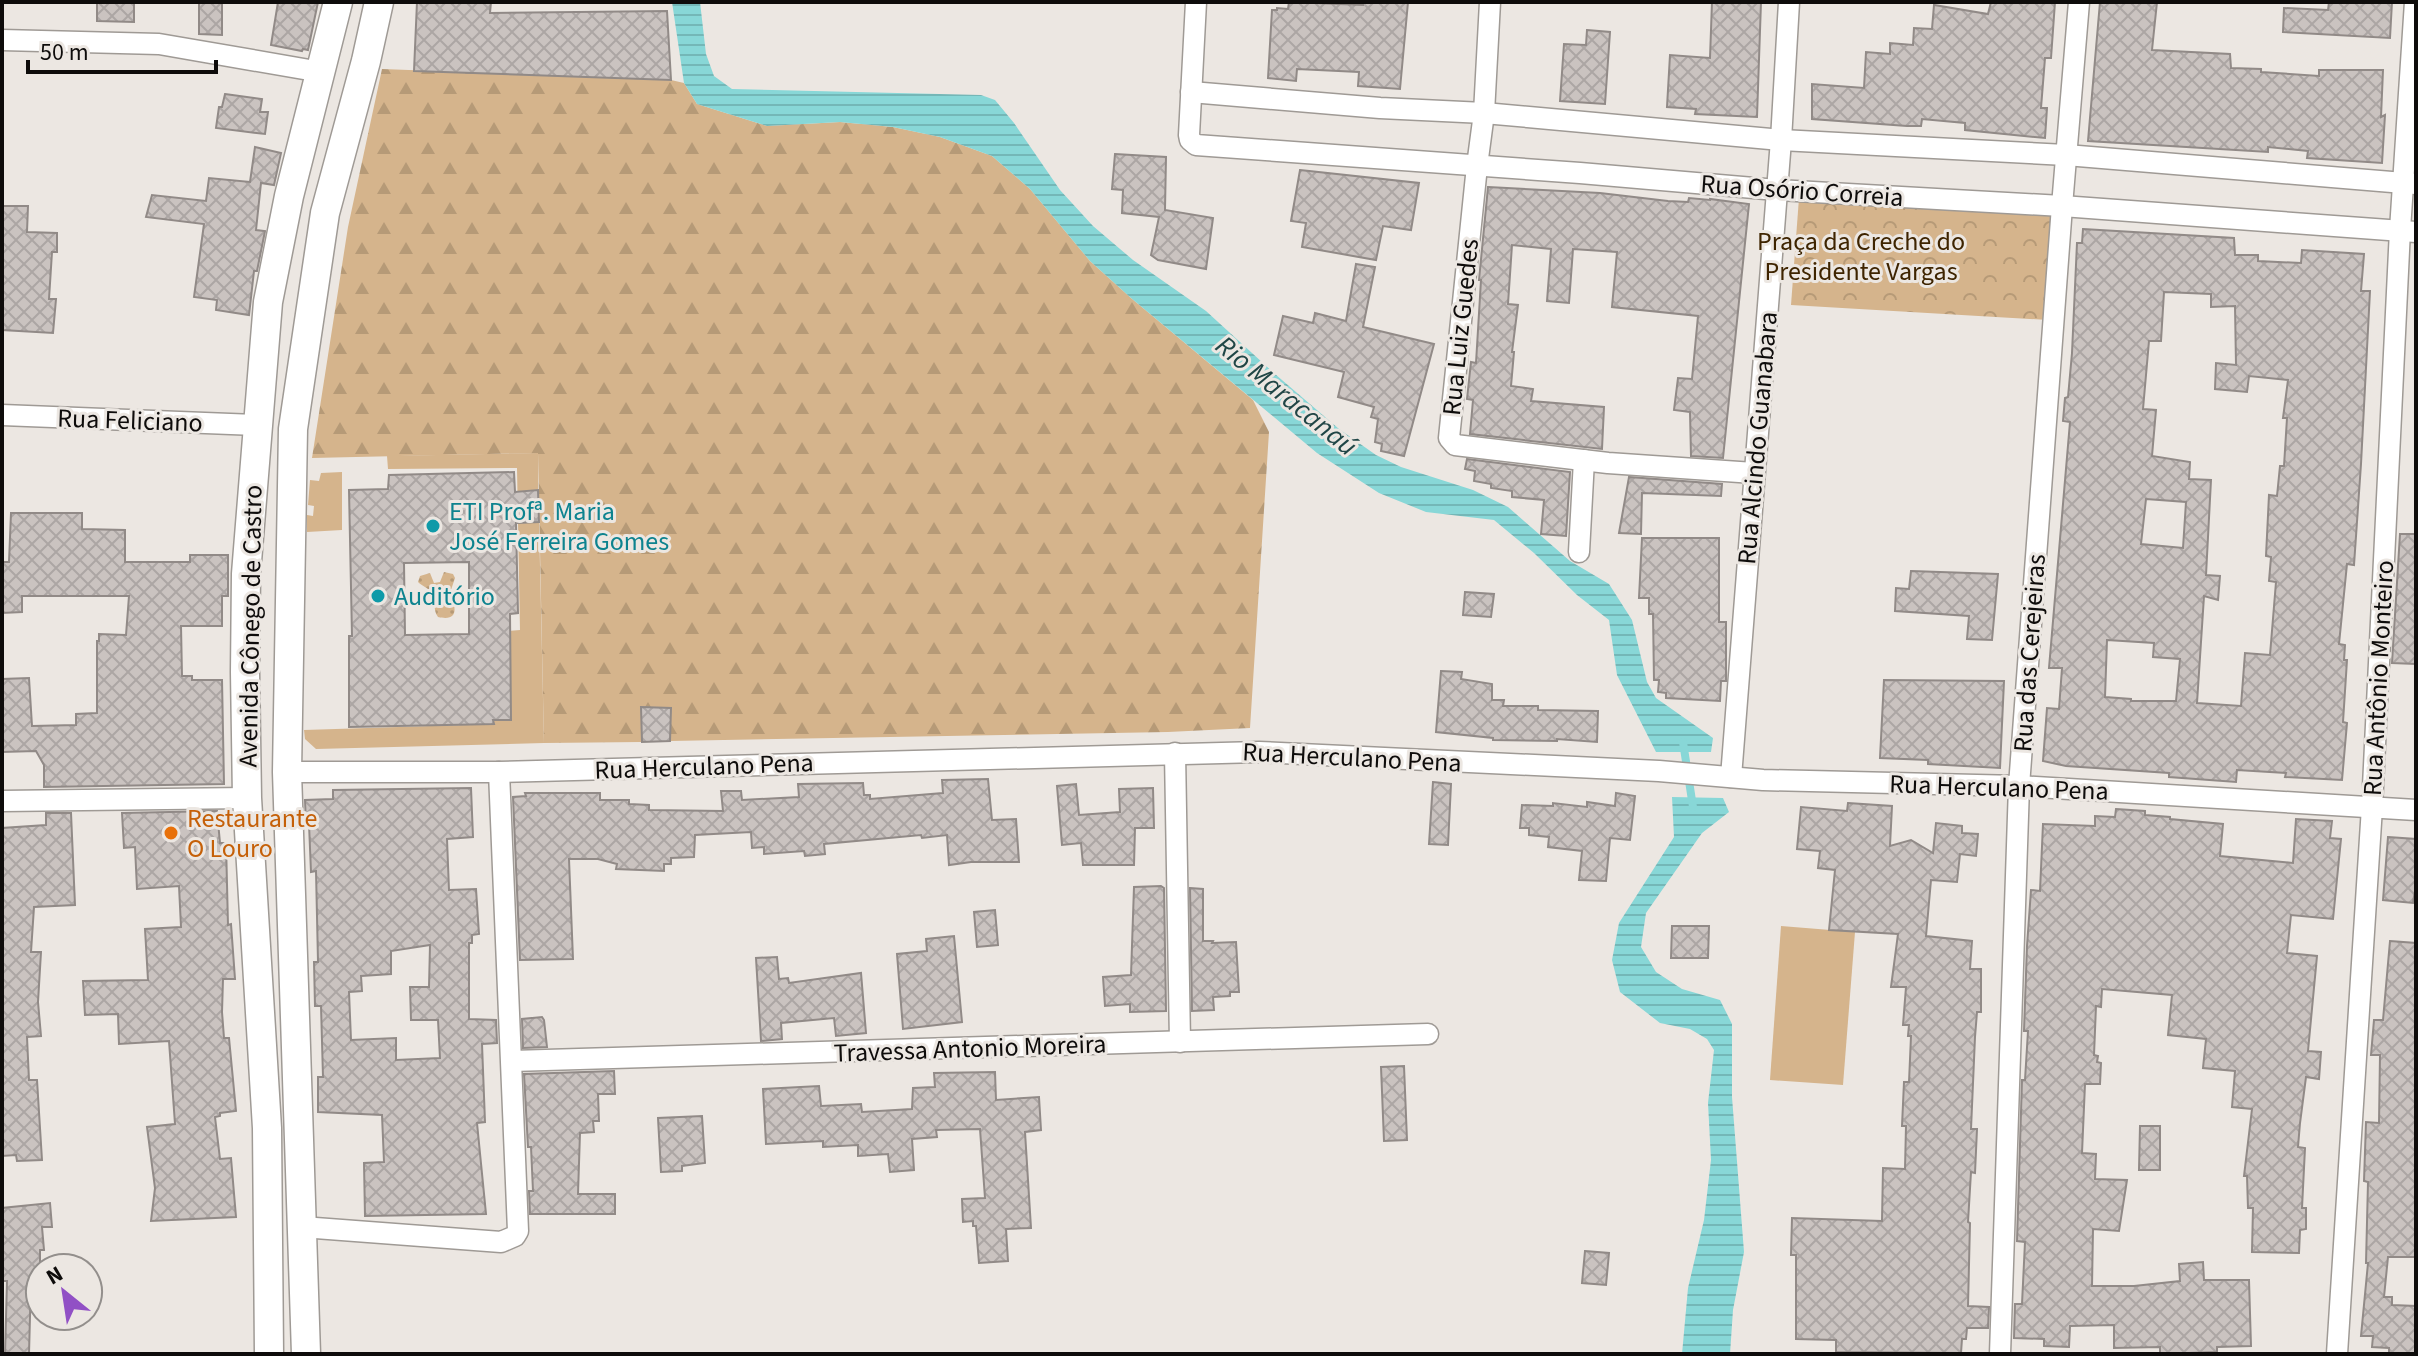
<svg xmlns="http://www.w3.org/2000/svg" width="2418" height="1356" font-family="'Source Sans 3',sans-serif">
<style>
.grass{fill:#d5b48c}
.forest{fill:url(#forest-firs)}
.park{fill:url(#park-crowns)}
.garden{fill:url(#garden-dots)}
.water{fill:url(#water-rules)}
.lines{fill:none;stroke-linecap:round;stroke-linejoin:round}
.stream{stroke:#88d7d7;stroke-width:8}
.building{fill:url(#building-cross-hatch);stroke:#918a87;stroke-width:2;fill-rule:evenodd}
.street-casing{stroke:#9f9a95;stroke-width:23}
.secondary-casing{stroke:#9f9a95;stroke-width:31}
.street{stroke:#fff;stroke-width:20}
.secondary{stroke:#fff;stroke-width:28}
.culture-dot{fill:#0f9aa8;stroke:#ece7e2;stroke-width:3}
.food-dot{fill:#e8710a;stroke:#ece7e2;stroke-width:3}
.labels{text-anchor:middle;stroke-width:6;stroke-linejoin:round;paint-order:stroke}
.street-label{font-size:26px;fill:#0e0c0b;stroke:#ece7e2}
.park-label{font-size:26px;fill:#3e2400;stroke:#ece7e2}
.culture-label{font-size:26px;fill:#0d838f;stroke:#ece7e2;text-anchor:start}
.food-label{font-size:26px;fill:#c56008;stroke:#ece7e2;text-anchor:start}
.water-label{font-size:28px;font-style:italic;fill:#204646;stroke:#ece7e2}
</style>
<defs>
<pattern id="forest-firs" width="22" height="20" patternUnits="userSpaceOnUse" patternTransform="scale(2)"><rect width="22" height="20" fill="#d5b48c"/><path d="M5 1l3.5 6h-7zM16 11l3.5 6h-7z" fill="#b69a77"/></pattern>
<pattern id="park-crowns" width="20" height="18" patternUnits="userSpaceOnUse" patternTransform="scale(2)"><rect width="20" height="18" fill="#d5b48c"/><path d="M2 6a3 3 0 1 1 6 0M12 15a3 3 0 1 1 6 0" fill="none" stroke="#b69a77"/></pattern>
<pattern id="garden-dots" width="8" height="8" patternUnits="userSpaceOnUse" patternTransform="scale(2)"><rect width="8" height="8" fill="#d5b48c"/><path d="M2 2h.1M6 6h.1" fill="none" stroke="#b69a77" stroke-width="1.8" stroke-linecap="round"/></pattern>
<pattern id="water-rules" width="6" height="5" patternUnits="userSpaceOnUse" patternTransform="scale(2)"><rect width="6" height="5" fill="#88d7d7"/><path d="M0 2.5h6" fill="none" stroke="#74b7b7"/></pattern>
<pattern id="building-cross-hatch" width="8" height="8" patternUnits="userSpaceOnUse" patternTransform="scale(2)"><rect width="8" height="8" fill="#cac3c0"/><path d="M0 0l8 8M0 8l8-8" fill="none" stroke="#aca6a4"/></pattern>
</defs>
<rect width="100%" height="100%" fill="#ece7e2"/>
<g class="grass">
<polygon points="538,453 538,490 531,491 525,522 539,522 544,743 316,749 305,739 304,730 494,724 493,632 520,630 517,468 388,469 387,456"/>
<polygon points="342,472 342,530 307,532 307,515 313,516 314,506 308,505 310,480 319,481 321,473"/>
<polygon points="1781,926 1855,932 1843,1085 1770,1080"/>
</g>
<polygon class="forest" points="382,69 671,80 684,83 697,104 767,126 840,122 893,127 940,137 992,156 1030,189 1090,261 1131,298 1253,400 1269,432 1250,728 1168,732 670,741 671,708 642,707 642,742 544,743 538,453 312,458 348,227"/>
<polygon class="park" points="1799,198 2059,216 2048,320 1791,305"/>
<path class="garden" d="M444,572l9,2 2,4 -5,15c5,12 11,29 -12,24 -6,-8 -1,-16 -6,-24 -3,-5 -10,-7 -14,-11l2,-6 10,-3 4,10 6,-1z"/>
<g class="water">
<polygon points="672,2 700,2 706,54 714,76 732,89 981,95 995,100 1014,123 1060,190 1093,226 1133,260 1206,311 1275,374 1339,429 1376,455 1401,467 1473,490 1508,507 1570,561 1609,584 1632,620 1647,682 1656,698 1713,738 1711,752 1656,752 1617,675 1609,620 1577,595 1534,553 1494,520 1426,512 1379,493 1317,453 1131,298 1090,261 1030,189 992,156 940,137 893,127 840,122 767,126 697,104 684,83"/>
<polygon points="1672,797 1723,798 1729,812 1702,833 1646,913 1641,947 1656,972 1682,989 1720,1000 1732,1024 1732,1097 1744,1252 1733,1310 1730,1354 1682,1354 1688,1288 1704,1220 1711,1160 1708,1103 1714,1050 1707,1039 1690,1029 1660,1023 1620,992 1612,960 1619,923 1674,837"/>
</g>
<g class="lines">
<polyline class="stream" points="1683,742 1693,807"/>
</g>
<g class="building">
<polygon points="97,2 134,2 134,22 97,21"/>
<polygon points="199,2 222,2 222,35 199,34"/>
<polygon points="278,2 318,2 308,50 303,49 302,51 271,45"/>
<polygon points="417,2 491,2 490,13 667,11 671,80 414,71"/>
<polygon points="1289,2 1363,5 1363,2 1408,2 1400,89 1358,86 1359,72 1297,69 1296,81 1268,78 1272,10 1277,10 1277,8 1288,9"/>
<polygon points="1712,2 1761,2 1757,117 1695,114 1696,109 1667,107 1670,55 1710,58"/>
<polygon points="1991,2 2055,2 2051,58 2045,58 2041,108 2047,108 2045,138 1965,130 1965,123 1922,119 1921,126 1907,126 1812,119 1812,84 1864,88 1866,52 1890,54 1890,43 1913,45 1914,28 1932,29 1934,5 1988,14"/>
<polygon points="2100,2 2157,2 2152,50 2230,54 2231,68 2261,69 2261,72 2319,76 2319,70 2383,70 2381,117 2385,115 2382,163 2307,158 2308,151 2268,147 2268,152 2088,141"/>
<polygon points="2329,2 2392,2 2390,38 2283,32 2284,8 2328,10"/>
<polygon points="1587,30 1610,32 1605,104 1560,101 1564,44 1586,45"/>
<polygon points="225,94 262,99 260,112 268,112 265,134 216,128 219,107 222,107"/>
<polygon points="255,147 281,153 274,185 261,183 256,230 265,231 257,271 254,271 249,315 216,310 217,300 194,297 204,224 146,217 152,195 206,201 209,178 250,182"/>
<polygon points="1115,154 1166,157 1165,210 1213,218 1206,269 1158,260 1151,255 1159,217 1122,213 1123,190 1112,189"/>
<polygon points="1300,170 1419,183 1411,230 1383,226 1376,260 1302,247 1306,223 1291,221"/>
<polygon points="1488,187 1600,193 1668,201 1688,202 1689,198 1710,200 1710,199 1749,204 1723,458 1691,456 1690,412 1674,410 1678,378 1692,379 1698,316 1612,307 1617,252 1573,249 1569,303 1547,301 1551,249 1512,245 1508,304 1518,305 1512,352 1514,352 1511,386 1533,389 1531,401 1604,407 1602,449 1470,434 1473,400 1467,399 1471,362 1476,363 1481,280 1479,280"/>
<polygon points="2,206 28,206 27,232 57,233 57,252 52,252 49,299 56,299 53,333 2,330"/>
<path d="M2083,229l151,9 1,17h23v6l43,2 1,-13 62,4 -3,37h9l-9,173 -7,101 -7,-1 -8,80 6,1 -1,15h3l-4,62 4,1 -5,57 -57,-3 1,-4 -49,-3 -1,12 -67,-5v-4l-103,-7 -23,-5 4,-53 12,1 3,-41h-13l21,-246 -7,-1 2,-23 3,-1 4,-44 5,-110h5zM2164,292l47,2v13l24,-1 1,59 -20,-2 -1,26 32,3 2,-16 39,4 -5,38h4l-3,48h-4l-3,30 -8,-1 -3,61 5,1 -2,24 7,1 -6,73 -25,-2 -4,53 -44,-3 7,-107 14,4 2,-24 -14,-1 5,-95 -22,-1 1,-17 -38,-6 4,-46 -13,-1 6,-68h12zM2146,499l40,3 -3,46 -42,-4zM2107,640l47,3 -1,14 27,2 -4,42h-45v-2l-26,-2z"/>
<polygon points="1356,264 1375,267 1363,327 1434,344 1404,456 1381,451 1382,444 1375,442 1378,419 1371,417 1374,407 1338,397 1344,372 1274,355 1283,316 1313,323 1315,313 1346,321"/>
<polygon points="1467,459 1570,472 1566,536 1541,534 1544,500 1512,497 1512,491 1491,488 1491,484 1474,481 1475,471 1465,469"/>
<path d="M514,472l1,20 23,-2 1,32 -23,1 2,90 -8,1 1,106h-18l1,4 -145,3v-91h3l-3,-146 39,-1 1,-14zM469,562v72l-64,1 -1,-72z"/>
<polygon points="1629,477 1722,484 1721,496 1642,493 1641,534 1619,533"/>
<polygon points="11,513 82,513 82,529 125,530 125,562 190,562 190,555 228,555 228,596 222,596 222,626 181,626 182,676 192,676 192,680 222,680 224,784 44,787 44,765 36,751 2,752 2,679 29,678 32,726 76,725 76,714 97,713 97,641 99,641 99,634 126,635 129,596 22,596 22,612 2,613 2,562 9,562"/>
<polygon points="2400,534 2416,534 2416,664 2392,663"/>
<polygon points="1642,538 1719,538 1719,622 1726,622 1726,681 1721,681 1720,701 1666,698 1666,693 1658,692 1659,680 1654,680 1653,614 1649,614 1649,598 1639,598"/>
<polygon points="1911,571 1998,574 1992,640 1967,639 1969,616 1895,611 1896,588 1909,589"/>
<polygon points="1465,592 1494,594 1491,617 1463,615"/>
<polygon points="1441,671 1462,672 1461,679 1492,684 1492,700 1504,700 1503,706 1538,706 1538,710 1598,711 1597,742 1557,739 1557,741 1493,740 1493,738 1436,732"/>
<polygon points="1884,680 2004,681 2000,768 1928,764 1928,760 1880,758"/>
<polygon points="641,707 671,708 670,741 642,742"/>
<polygon points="988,779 992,820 1016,819 1019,862 971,862 949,865 947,835 922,838 921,835 824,844 825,854 805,856 804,851 764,854 764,847 752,848 751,832 695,835 694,857 671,858 671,864 664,864 664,871 616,869 617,864 598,859 569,859 573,959 520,960 513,797 526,796 525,793 600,793 600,800 629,800 629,804 649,805 649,810 723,811 721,791 741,791 742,800 799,797 798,784 863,783 864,795 870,795 870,799 943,793 942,780"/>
<polygon points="1433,782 1451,784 1448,845 1429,844"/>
<polygon points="1076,784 1079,815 1120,812 1119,789 1153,788 1154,828 1135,828 1134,865 1083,865 1081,843 1062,845 1057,786"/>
<path d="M471,788l2,49 -26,2 2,51 27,-1 3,45 -7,1v8h-3v76l27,1 1,23 -15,1 3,78 -8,1 9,91 -121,2 -1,-53 20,-1 -2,-47 -64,-3v-35h5l-2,-71h-6l-1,-44h4l-2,-91 -5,1 -2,-48h-3l-1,-24 28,-1v-9zM430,945l-1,42h-19l1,33h27l2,38 -44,2v-22l-45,2 -2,-48 13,-1 -1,-15 30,-2v-23z"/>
<polygon points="1616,793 1635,796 1630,840 1610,838 1606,881 1579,880 1582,851 1548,847 1549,837 1529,835 1529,828 1520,828 1522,805 1553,806 1553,803 1587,807 1587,802 1615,806"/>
<polygon points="1848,803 1892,806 1890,846 1911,840 1933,853 1936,823 1962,826 1962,833 1978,834 1976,856 1960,854 1957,882 1931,880 1926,936 1972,941 1970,969 1981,969 1981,1012 1977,1012 1975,1037 1971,1129 1977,1129 1975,1173 1971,1172 1968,1222 1970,1223 1968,1306 1989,1307 1988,1328 1967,1328 1966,1339 1962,1339 1961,1353 1836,1352 1836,1340 1796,1339 1796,1255 1791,1255 1792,1218 1882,1221 1883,1168 1905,1169 1906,1126 1902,1126 1904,1082 1909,1082 1911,1036 1908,1036 1909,1025 1903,1025 1906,987 1891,987 1898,934 1829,930 1835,870 1818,868 1820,851 1797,849 1801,807 1847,811"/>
<polygon points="2116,809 2145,811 2145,815 2170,817 2170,819 2223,824 2220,856 2293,863 2296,819 2332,821 2330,838 2341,839 2333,919 2291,915 2287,953 2317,956 2308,1051 2321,1052 2319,1079 2306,1077 2300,1123 2298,1147 2305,1148 2302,1208 2306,1208 2306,1229 2300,1230 2299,1253 2252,1252 2253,1208 2248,1208 2247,1176 2244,1176 2252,1109 2232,1107 2235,1071 2203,1068 2206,1039 2168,1035 2172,995 2102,989 2101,1007 2096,1006 2094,1055 2098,1056 2097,1062 2101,1063 2100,1084 2085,1084 2082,1153 2096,1154 2095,1179 2127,1180 2119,1231 2093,1229 2092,1286 2134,1286 2180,1281 2179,1264 2203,1262 2204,1280 2249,1280 2251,1346 2217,1347 2217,1352 2160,1354 2160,1347 2114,1348 2114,1325 2070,1326 2069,1347 2044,1346 2044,1339 2014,1338 2015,1304 2022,1304 2025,1242 2017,1241 2022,1080 2025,1080 2028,1031 2024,1031 2027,946 2031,890 2040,891 2043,824 2095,826 2095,816 2115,817"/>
<polygon points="217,811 220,843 226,843 228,925 231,924 235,979 223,979 222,1012 224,1038 229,1038 236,1111 220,1113 220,1116 215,1117 220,1159 231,1158 236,1217 151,1221 155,1188 147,1127 175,1124 169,1041 119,1044 118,1014 85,1015 83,981 148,980 145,929 181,927 179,886 137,889 135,847 124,848 122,813"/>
<polygon points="46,813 71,813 75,905 34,907 31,952 41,952 38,1002 41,1036 27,1037 29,1080 37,1080 42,1160 17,1161 16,1155 2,1156 2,828 46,825"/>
<polygon points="2388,837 2416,839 2416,885 2413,903 2383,900"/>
<polygon points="1161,886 1164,888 1166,1011 1130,1012 1130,1004 1105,1006 1103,977 1131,975 1134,887"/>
<polygon points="1190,888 1203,889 1203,941 1213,941 1212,943 1236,942 1239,992 1230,992 1230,996 1213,997 1214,1010 1192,1011"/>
<polygon points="995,910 998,945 977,947 974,912"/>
<polygon points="1672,926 1709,926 1708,958 1671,958"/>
<polygon points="954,936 962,1022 903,1029 897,954 927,951 926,939"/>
<polygon points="2390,941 2416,943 2416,1257 2388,1257 2384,1297 2392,1297 2392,1305 2416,1306 2416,1354 2389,1354 2389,1348 2372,1347 2373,1336 2361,1336 2368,1263 2366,1263 2368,1182 2364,1181 2366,1122 2379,1123 2380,1055 2371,1055 2374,1020 2383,1020"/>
<polygon points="777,957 779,979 788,978 789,983 861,973 866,1033 836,1036 834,1018 781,1023 782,1039 761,1041 756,958"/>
<polygon points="542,1017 544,1020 547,1047 523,1048 522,1019"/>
<polygon points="1404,1066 1407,1140 1384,1141 1381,1067"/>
<polygon points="614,1071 615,1094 598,1094 599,1121 593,1121 594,1132 580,1133 578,1194 615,1194 615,1214 530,1214 529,1191 533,1191 531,1147 528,1147 524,1074"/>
<polygon points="995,1072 996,1100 1039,1097 1041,1130 1025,1132 1031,1228 1006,1229 1008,1261 979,1263 976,1226 973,1226 973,1221 963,1222 962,1199 985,1198 980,1129 936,1130 937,1137 912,1139 914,1170 890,1172 888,1154 858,1156 858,1145 823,1147 823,1141 766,1144 763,1089 819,1086 821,1106 861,1104 862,1112 912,1109 913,1088 935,1087 934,1073"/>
<polygon points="702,1116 705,1163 682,1166 682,1171 661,1172 658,1118"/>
<polygon points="2140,1126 2160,1126 2160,1170 2139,1170"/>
<polygon points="50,1203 52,1227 42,1227 44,1250 40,1250 40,1279 31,1279 29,1354 5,1354 7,1281 2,1281 2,1208"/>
<polygon points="1585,1251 1609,1253 1606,1285 1582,1283"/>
</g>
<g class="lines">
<g class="street-casing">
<g id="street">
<polyline points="1196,2 1189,135 1190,140 1196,145 1580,173 1777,190 2062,206 2416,232"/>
<polyline points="1490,2 1484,113 1477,166 1449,438 1455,445 1608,463 1754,473"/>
<polyline points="2,40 159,44 321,72"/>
<polyline points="1191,92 1380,108 1484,113 1781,140 2066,155 2416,184"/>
<polyline points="2,415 258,425"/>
<polyline points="1579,552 1584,460"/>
<polyline points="1175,753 1180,1042"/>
<polyline points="287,772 499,772 1259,752 1659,771 1763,780 2019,786 2416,810"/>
<polyline points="1731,777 1781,140 1789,2"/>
<polyline points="2,801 247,798"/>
<polyline points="512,1061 1428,1034"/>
<polyline points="302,1227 501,1242 515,1236 518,1231 499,772"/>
<polyline points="2000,1354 2019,786 2062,206 2079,2"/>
<polyline points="2337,1354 2372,807 2400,230 2415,2"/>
</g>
</g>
<g class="secondary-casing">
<g id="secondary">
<polyline points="269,1354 267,1128 247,798 245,672 246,574 268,302 289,196 338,2"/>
<polyline points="306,1354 287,772 293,429 325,213 366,61 379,2"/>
</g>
</g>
<use href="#street" class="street"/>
<use href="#secondary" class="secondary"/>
</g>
<g class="culture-dot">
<circle cx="433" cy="526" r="8"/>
<circle cx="378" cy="596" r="8"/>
</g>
<circle class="food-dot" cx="171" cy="833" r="8"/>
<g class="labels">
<g class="street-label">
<text transform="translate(1802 190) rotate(4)" y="9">Rua Osório Correia</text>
<text transform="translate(1460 327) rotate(-84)" y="9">Rua Luiz Guedes</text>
<text transform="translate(130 420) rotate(2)" y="9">Rua Feliciano</text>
<text transform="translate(1757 438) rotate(-85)" y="9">Rua Alcindo Guanabara</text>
<text transform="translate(250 626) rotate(-89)" y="9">Avenida Cônego de Castro</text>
<text transform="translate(2029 653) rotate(-86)" y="9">Rua das Cerejeiras</text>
<text transform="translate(2378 678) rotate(-87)" y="9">Rua Antônio Monteiro</text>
<text transform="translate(1352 757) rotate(3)" y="9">Rua Herculano Pena</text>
<text transform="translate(704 766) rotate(-2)" y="9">Rua Herculano Pena</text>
<text transform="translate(1999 787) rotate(2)" y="9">Rua Herculano Pena</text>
<text transform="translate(970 1048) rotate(-2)" y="9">Travessa Antonio Moreira</text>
</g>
<g class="park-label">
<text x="1861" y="250">Praça da Creche do<tspan x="1861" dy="30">Presidente Vargas</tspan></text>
</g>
<g class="culture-label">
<text x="449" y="520">ETI Profª. Maria<tspan x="449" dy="30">José Ferreira Gomes</tspan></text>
<text x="394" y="605">Auditório</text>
</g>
<g class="food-label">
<text x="187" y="827">Restaurante<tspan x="187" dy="30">O Louro</tspan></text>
</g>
<g class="water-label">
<text transform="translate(1287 395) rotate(39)" y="10">Rio Maracanaú</text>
</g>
</g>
<rect width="2418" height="1356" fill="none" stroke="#0e0c0b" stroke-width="8"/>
<g transform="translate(64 1292) rotate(330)"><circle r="38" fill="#ece7e2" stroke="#938f8c" stroke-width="2"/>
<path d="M0-6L14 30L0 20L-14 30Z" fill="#9150c5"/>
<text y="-12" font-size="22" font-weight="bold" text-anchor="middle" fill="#0e0c0b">N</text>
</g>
<path d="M28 60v12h188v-12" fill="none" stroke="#0e0c0b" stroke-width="4"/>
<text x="40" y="60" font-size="24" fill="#0e0c0b" stroke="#ece7e2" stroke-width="6" paint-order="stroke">50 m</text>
</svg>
